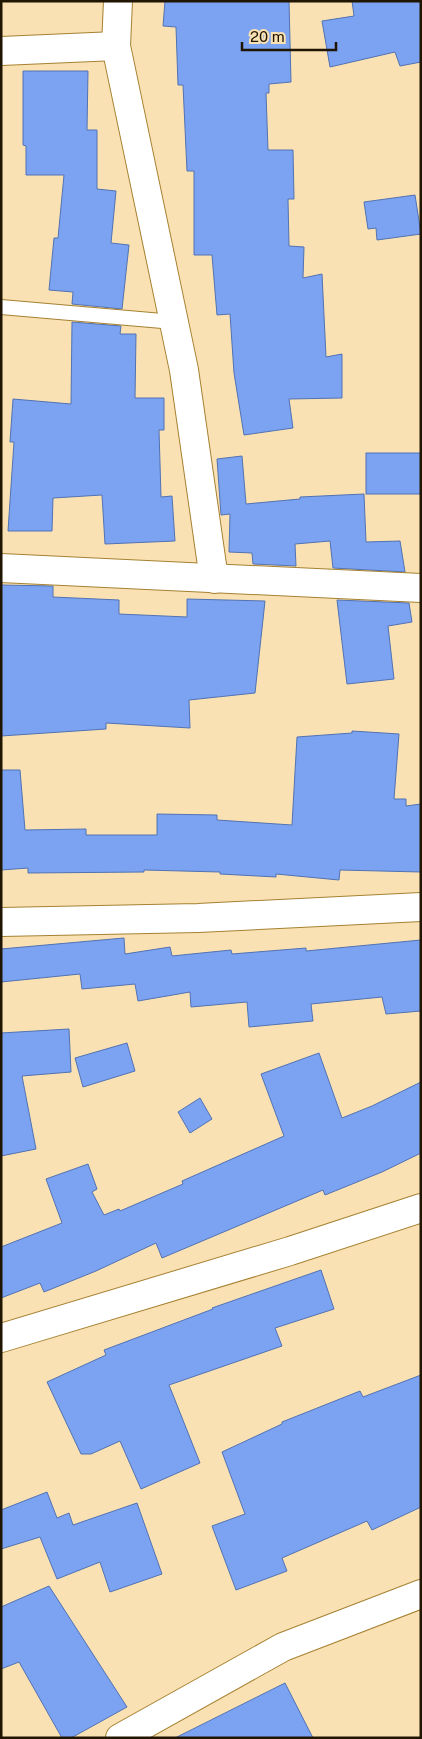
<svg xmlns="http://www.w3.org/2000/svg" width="422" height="1739" font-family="'Public Sans',sans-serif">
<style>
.building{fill:#7ba3f2;stroke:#5272b2}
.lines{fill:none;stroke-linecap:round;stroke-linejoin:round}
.lane-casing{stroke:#a68131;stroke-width:16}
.street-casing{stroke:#a68131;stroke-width:30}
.lane{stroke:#fff;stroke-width:14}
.street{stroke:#fff;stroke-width:28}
</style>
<rect width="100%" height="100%" fill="#f9e1b4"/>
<g class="building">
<polygon points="165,1 289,1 291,82 269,84 269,93 266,93 268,150 293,150 294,199 288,199 289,246 304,247 303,278 322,274 326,357 342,354 342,398 289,399 293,428 244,435 234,373 230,314 217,315 212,255 194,255 194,171 187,171 183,85 178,85 176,27 163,26"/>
<polygon points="352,1 421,1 421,62 400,66 395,52 330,67 322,21 354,16"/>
<polygon points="23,71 88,71 87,130 97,130 97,189 116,191 111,243 129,245 122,309 72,304 73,292 49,290 54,238 58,238 64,175 26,175 26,146 23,145"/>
<polygon points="415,195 421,234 377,240 376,228 368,229 364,202"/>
<polygon points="72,322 121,326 120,334 136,334 135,398 164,398 164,430 159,430 161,497 172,496 175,541 105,544 102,495 53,498 52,531 8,531 14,442 10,442 13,399 71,404"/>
<rect x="366" y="453" width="55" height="41"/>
<polygon points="242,456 246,504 300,499 300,497 364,494 366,542 400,541 405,572 333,568 330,541 295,544 296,566 253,564 252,553 229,552 230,514 221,515 217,459"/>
<polygon points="1,585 53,586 53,597 119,600 119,614 187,617 187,599 265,601 255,693 189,700 190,728 106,723 106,729 1,736"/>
<polygon points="337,600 409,603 412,622 388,626 394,679 347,684"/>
<polygon points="352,731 399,734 394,799 406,799 406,806 421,804 421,872 340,870 339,880 276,874 276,877 220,874 220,872 144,870 144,872 28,873 28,868 1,870 1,770 20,770 25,830 86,829 86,835 157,835 157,814 217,815 217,820 292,825 297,737 352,733"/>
<polygon points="124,938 125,954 170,947 172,956 231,950 232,954 306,948 306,951 421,940 421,1011 386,1014 382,997 311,1004 313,1021 249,1027 247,1002 191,1007 190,992 138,1001 135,984 82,989 80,974 1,982 1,949"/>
<polygon points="69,1029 71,1072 22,1076 36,1149 1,1156 1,1033"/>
<polygon points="127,1043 135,1071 83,1087 75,1058"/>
<polygon points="319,1053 342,1118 372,1106 421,1082 421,1153 382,1172 325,1195 323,1190 162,1258 156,1243 96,1271 44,1292 40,1283 1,1298 1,1247 62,1223 46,1179 88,1164 97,1189 92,1192 104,1215 119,1209 120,1211 183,1184 182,1181 284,1136 261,1074"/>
<polygon points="200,1098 212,1119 190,1133 178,1112"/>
<polygon points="321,1270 334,1309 275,1328 282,1346 169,1385 200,1463 141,1489 120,1441 91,1454 81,1454 47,1382 106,1355 104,1350 213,1309 212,1308"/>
<polygon points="421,1375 421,1507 372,1530 367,1521 282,1558 287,1571 236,1590 212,1526 245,1514 222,1452 282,1424 282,1422 360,1391 363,1397"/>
<polygon points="47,1492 57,1518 69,1513 73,1525 137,1503 162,1574 110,1592 100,1562 57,1579 40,1537 1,1549 1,1510"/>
<polygon points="49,1586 127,1707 71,1738 62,1738 19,1662 1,1669 1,1607"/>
<polygon points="285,1683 313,1738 175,1738"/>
</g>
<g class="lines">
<g class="lane-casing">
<polyline id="lane" points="1,307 174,322"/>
</g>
<g class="street-casing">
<g id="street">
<polyline points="118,1 116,46 184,370 214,579"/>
<polyline points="1,51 116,46"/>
<polyline points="1,568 421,588"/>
<polyline points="1,922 198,918 421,907"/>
<polyline points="1,1338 290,1251 421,1208"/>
<polyline points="120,1738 283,1647 421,1594"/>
</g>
</g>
<use href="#lane" class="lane"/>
<use href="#street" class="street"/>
</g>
<rect width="422" height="1739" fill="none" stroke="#201500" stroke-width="5"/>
<path d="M242 42v8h94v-8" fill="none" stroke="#201500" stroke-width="2.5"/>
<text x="250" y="42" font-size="15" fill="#201500" stroke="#f9e1b4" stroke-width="4" paint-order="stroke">20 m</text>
</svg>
